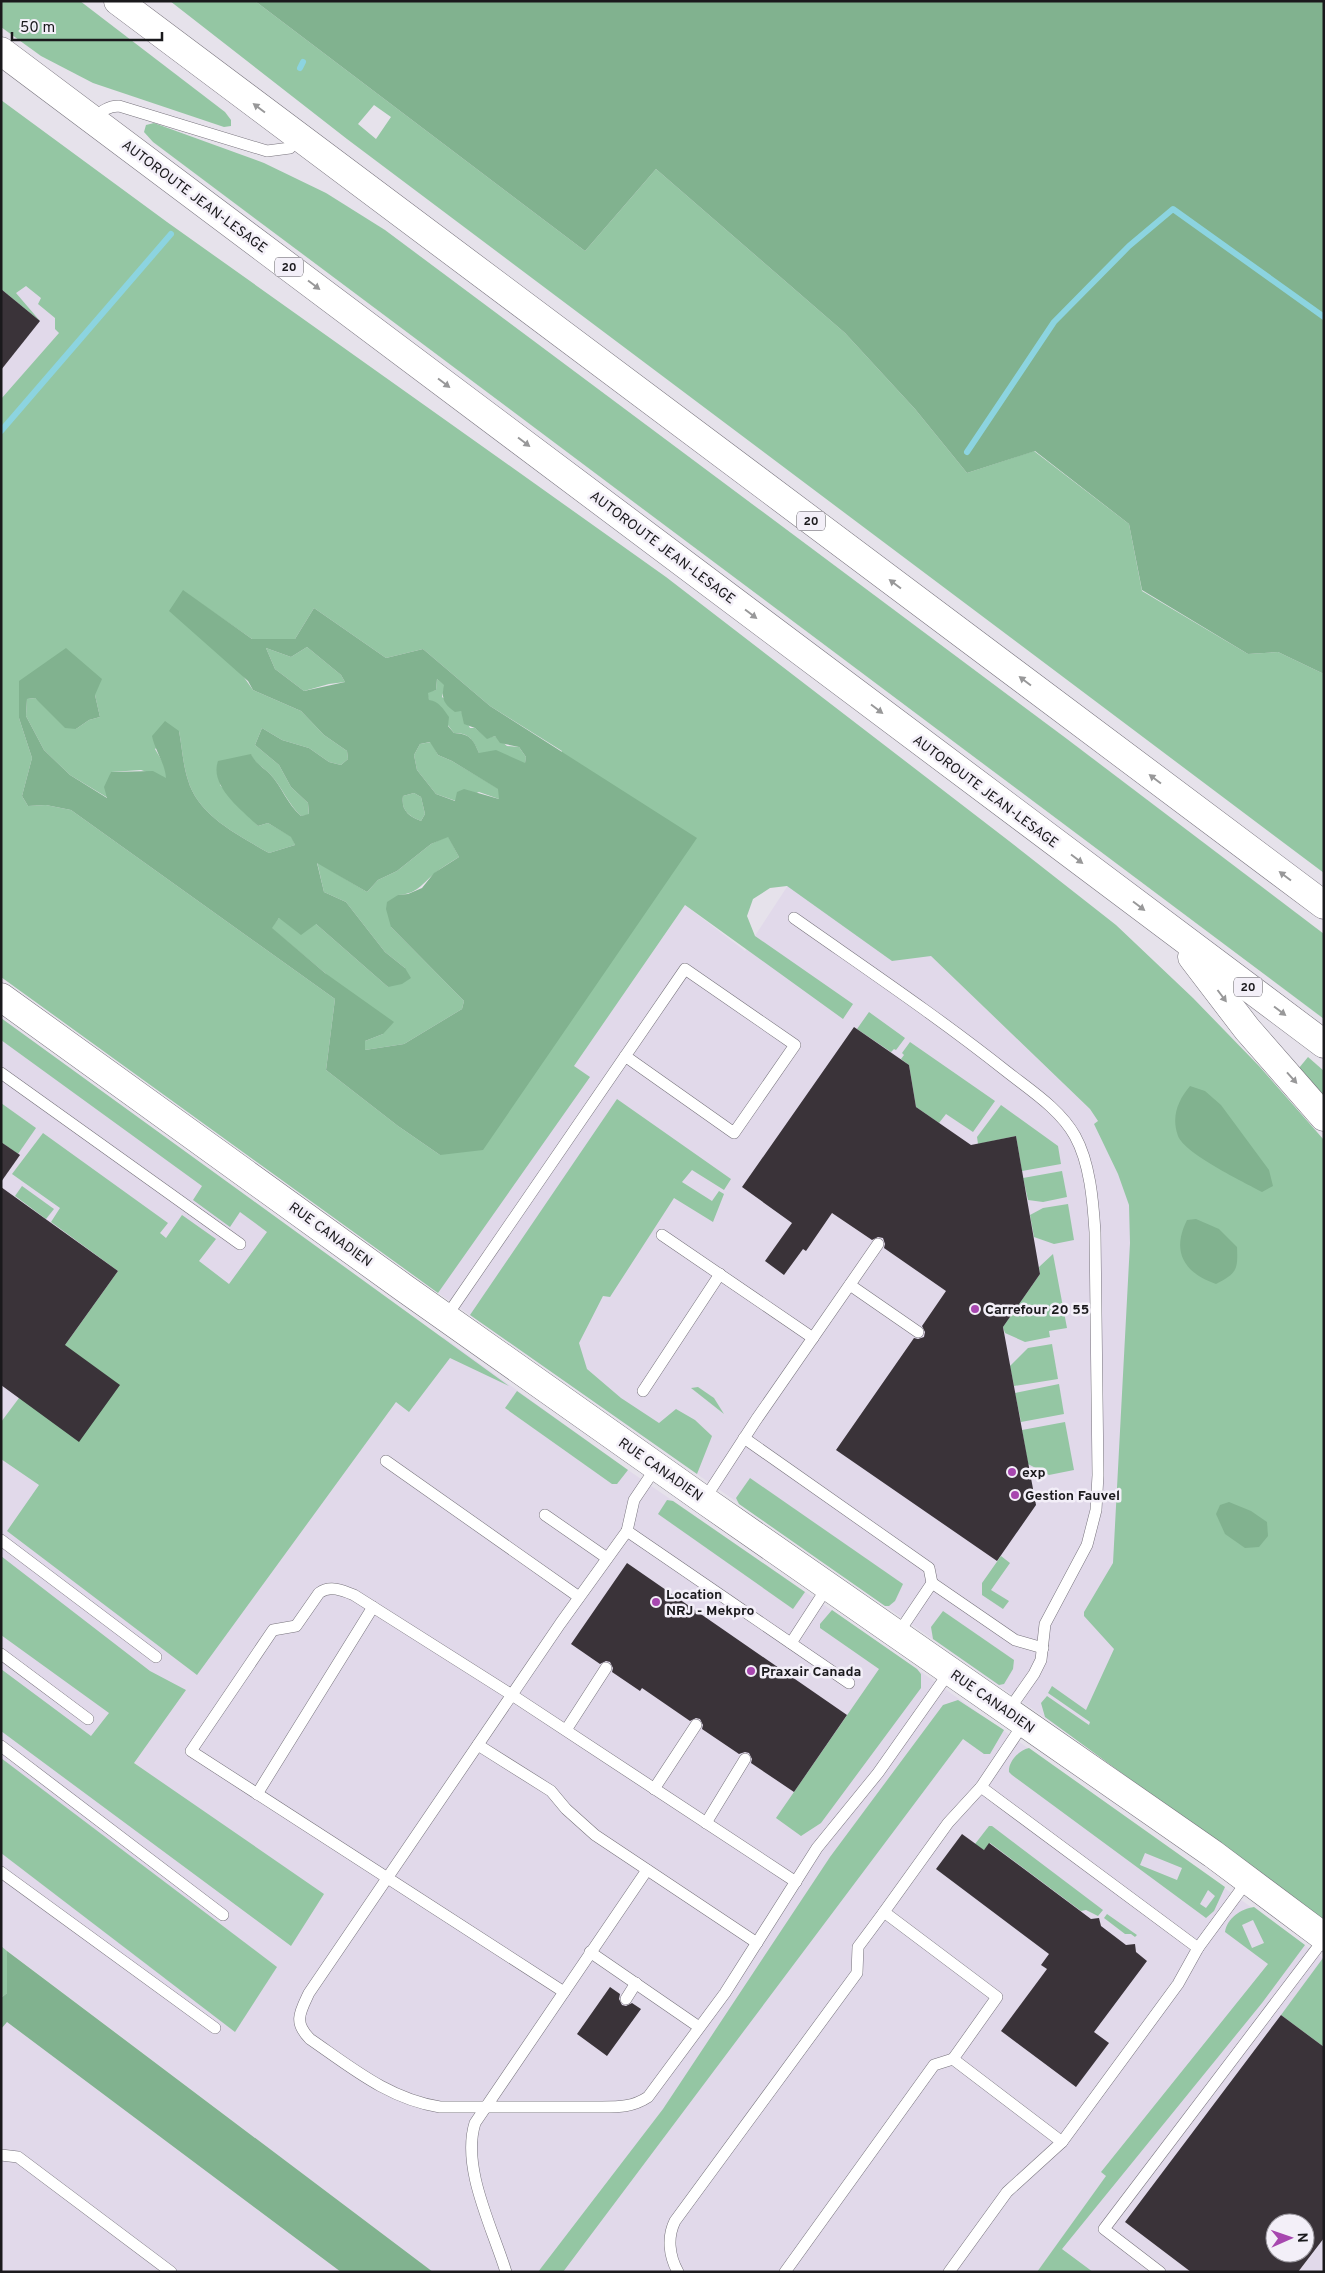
<svg xmlns="http://www.w3.org/2000/svg" width="1325" height="2273" font-family="Overpass,sans-serif">
<style>
.built{fill:#e1d9ea;fill-rule:evenodd}
.green{fill:#94c6a3;fill-rule:evenodd}
.forest{fill:#81b28f;fill-rule:evenodd}
.lines{fill:none;stroke-linecap:round;stroke-linejoin:round}
.stream{stroke:#8cd4e0;stroke-width:6}
.building{fill:#3a3339;fill-rule:evenodd}
.service-casing{stroke:#77737c;stroke-width:12}
.tertiary-casing{stroke:#77737c;stroke-width:29}
.motorway-casing{stroke:#77737c;stroke-width:29}
.service{stroke:#fff;stroke-width:11}
.tertiary{stroke:#fff;stroke-width:28}
.motorway{stroke:#fff;stroke-width:28}
.oneway{fill:#989899}
.poi-dot{fill:#a747af;stroke:#f3eff8;stroke-width:2}
.labels{text-anchor:middle;stroke-width:5;stroke-linejoin:round;paint-order:stroke}
.shield{fill:#f3eff8;stroke:#5b595e;stroke-width:1}
.shield-label{font-size:12px;font-weight:bold;fill:#1a191c}
.street-label{font-size:14px;fill:#1a191c;stroke:#f3eff8}
.poi-label{font-size:14px;font-weight:bold;fill:#1a191c;stroke:#f3eff8;text-anchor:start}
</style>
<rect width="100%" height="100%" fill="#e6e2eb"/>
<g class="built">
<polygon points="1,229 98,304 1,415"/>
<polygon points="815,844 1090,1109 1114,1145 1139,1244 1115,1715 1091,1750 424,1283 685,905 745,951"/>
<path d="M1,1018l277,201 -195,263 166,121 194,-266 185,133 289,199 407,290v313h-231l-36,-27 -20,27h-604l-432,-326zM1275,2223h30v30h-30z"/>
<polygon points="7,2021 302,2243 341,2272 1,2272 1,2029"/>
</g>
<g class="green">
<polygon points="1,1 80,1 225,112 231,120 231,126 224,127 93,83 41,56 1,27"/>
<path d="M170,1h85l330,250 71,-82 189,164 70,76 52,64 67,-22 95,73 13,67 106,63 30,-2 46,22v199l-977,-734zM374,105l17,12 -15,22 -18,-15z"/>
<path d="M1,100l166,122 499,355 343,264 107,84 77,73 66,68 65,74v781l-279,-204 -4,-14 6,-7 42,29 1,-3 -42,-29 4,-7 34,24 28,-61 -30,-33v-4l29,-49 17,-320 -1,-38 -11,-31 -24,-50 4,-3 -8,-12 -159,-153 -39,5 -105,-75 -17,2 -17,11 -6,17 8,20 98,68 -10,15 -158,-114 -111,161 16,11 -152,216 -437,-316v-578l58,-66 -4,-4v-11l-17,-14 3,-6 -15,-12 -10,7 24,28 -39,-32zM183,591l69,48h43l19,-31 72,50 37,-9 67,57 72,45 -122,404 -42,-29 -72,-56 9,-71 -264,-189 -25,-5 -18,1 -6,-10 10,-38 -13,-40v-37l76,14 5,22 -11,3 -13,9 -41,-31 -8,1 -1,17 18,34 26,25 38,23 3,-26 30,-2 26,9 -2,-13 -10,-17 24,-18c3,16 4,34 9,49 10,36 52,56 81,73l26,-8 -3,-8 -24,-14 -10,3 -38,-41 31,-30c5,9 12,12 19,19 12,13 18,30 31,42l8,-1 -1,-12 -17,-16 -12,-22 -24,-20 7,-17 20,12 27,8 20,14 12,3 7,-6 -1,-8 -23,-16 -23,-24 -48,-21z"/>
<polygon points="154,123 264,163 326,193 385,230 1067,739 1324,934 1324,1019 153,142 144,132 146,125"/>
<polygon points="307,647 341,675 345,682 329,684 304,691 275,669 266,648 291,657"/>
<path d="M437,679l8,6 -3,12 19,14 9,17h5l12,10 8,-2 12,10 12,1 7,10 -1,7 -25,-11h-21c-6,-13 -9,-20 -25,-20l-25,-32 -2,-9 9,-2z"/>
<polygon points="431,742 438,755 452,761 499,789 499,799 479,792 456,801 436,794 417,770 414,755 420,744"/>
<path d="M414,793l7,4 4,17 -4,7c-13,-5 -20,-11 -18,-25z"/>
<path d="M448,836l11,21c-8,5 -17,10 -24,16 -13,11 -18,21 -37,22l-7,32 73,74 -2,8 -58,35 -39,6v-9l18,-7 -58,-61 -54,-45 8,-10 37,6 72,63 17,-19 -20,-16 -39,-50 -22,-10 -7,-30 50,30 11,-12 19,-9 34,-27z"/>
<polygon points="869,1012 905,1038 896,1050 894,1049 891,1052 857,1029"/>
<polygon points="1,1018 509,1386 450,1358 409,1412 396,1402 197,1675 7,1531 39,1485 1,1459 1,1422 19,1398 65,1345 118,1271 51,1222 60,1208 12,1174 43,1133 168,1223 160,1233 166,1238 182,1215 216,1239 199,1261 229,1284 267,1232 240,1212 230,1227 193,1200 202,1186 1,1040"/>
<polygon points="910,1042 995,1101 973,1132 946,1114 939,1123 916,1107 909,1065 901,1059 904,1055 902,1053"/>
<polygon points="1308,1057 1324,1071 1324,1098 1299,1068"/>
<polygon points="617,1099 731,1179 724,1190 692,1170 682,1182 712,1201 719,1191 724,1194 713,1222 674,1198 610,1297 603,1296 579,1343 587,1369 621,1398 659,1423 676,1409 695,1420 712,1436 697,1474 470,1315"/>
<polygon points="1,1103 36,1128 18,1154 1,1142"/>
<polygon points="1001,1105 1058,1146 1061,1164 1022,1171 1016,1136 978,1144 977,1137"/>
<polygon points="1062,1171 1067,1197 1043,1202 1028,1200 1023,1178"/>
<polygon points="22,1186 54,1209 46,1219 15,1196"/>
<polygon points="1068,1204 1074,1240 1054,1244 1034,1237 1030,1215 1043,1208"/>
<polygon points="1053,1254 1067,1328 1049,1331 1050,1337 1025,1342 1005,1333 1003,1327 1040,1274 1039,1267"/>
<polygon points="1052,1344 1058,1379 1014,1386 1010,1366 1028,1348"/>
<polygon points="1059,1384 1064,1414 1021,1422 1015,1393"/>
<polygon points="698,1387 714,1398 724,1414 691,1388"/>
<polygon points="517,1391 628,1470 617,1484 612,1484 505,1408"/>
<polygon points="1065,1422 1074,1470 1049,1475 1028,1464 1022,1430"/>
<polygon points="750,1478 903,1584 895,1601 889,1606 885,1606 739,1504 736,1498"/>
<polygon points="667,1500 673,1501 805,1592 793,1609 658,1514"/>
<polygon points="1,1556 150,1671 186,1690 134,1763 324,1894 291,1946 1,1731 1,1669 91,1736 109,1713 1,1635"/>
<polygon points="1001,1556 1010,1563 991,1590 1009,1601 1003,1609 982,1595 982,1583"/>
<polygon points="832,1610 917,1669 921,1674 921,1688 821,1823 801,1836 776,1818 879,1669 820,1628 820,1624"/>
<polygon points="943,1611 1014,1660 1013,1669 1004,1684 999,1685 933,1639 931,1627"/>
<polygon points="958,1700 1004,1730 990,1754 984,1754 963,1739 563,2272 538,2272 663,2109 830,1857 943,1705"/>
<path d="M1029,1748l196,139 -11,24 -8,7 -194,-143 -3,-3c-1,-10 10,-22 20,-24zM1145,1853l37,15 -5,12 -37,-15zM1208,1890l7,6 -9,12 -6,-4z"/>
<polygon points="1,1758 277,1967 235,2032 1,1853"/>
<polygon points="989,1826 992,1826 1103,1910 1098,1916 1086,1910 1081,1911 990,1843 984,1850 975,1844"/>
<path d="M1254,1907l51,38 -43,58 -200,246 31,23h-56l69,-96 -5,-4 167,-208 -43,-32c2,-14 16,-23 29,-25zM1253,1920l11,23 -12,5 -10,-23z"/>
<polygon points="1107,1914 1137,1935 1135,1937 1131,1934 1125,1934 1104,1918"/>
<polygon points="1,1946 7,1951 7,1993 1,1998"/>
<polygon points="1323,1958 1324,1959 1324,2047 1281,2015"/>
</g>
<g class="forest">
<polygon points="255,1 1324,1 1324,674 1278,652 1248,654 1142,590 1129,524 1035,451 967,473 915,409 845,333 656,169 585,251"/>
<path d="M183,590l69,49h43l19,-31 72,50 37,-9 67,57 207,132 -214,312 -43,5 -42,-29 -72,-56 9,-71 -264,-189 -25,-5 -18,1 -6,-10 10,-38 -13,-40v-37l47,-33 36,31 -7,16 5,22 -11,3 -13,9 -11,-1 -30,-30 -8,1 -1,17 18,34 26,25 37,23 -3,-11 7,-15 42,-1 13,7c-1,-15 -11,-27 -14,-42l13,-15 14,10c3,16 4,34 9,49 10,36 52,56 81,73l26,-8 -4,-8 -23,-14 -10,3c-16,-16 -49,-40 -40,-65l33,-7c5,10 12,13 19,20 12,13 17,30 31,42l8,-2 -1,-11 -17,-16 -12,-22 -24,-20 7,-17 20,12 27,8 20,14 12,3 7,-6 -1,-8 -23,-16 -23,-24 -48,-21 -5,-9 -79,-70zM307,647l34,28 4,7 -41,9 -29,-22 -9,-21 25,9zM437,679l7,6c-3,14 0,19 11,27l6,-1 3,13 11,4 12,11 8,-3 5,7 19,4 7,10 -1,6 -29,-13 -17,3c-6,-14 -9,-19 -25,-20l-6,-7 1,-9c-6,-8 -10,-16 -20,-17l-1,-7 8,-3zM430,742l8,13 14,6 46,28 1,10 -35,-10 -7,3 -2,9 -19,-7 -19,-24 -3,-15 6,-11zM414,793l7,4 4,17 -4,7c-13,-5 -20,-11 -18,-25zM448,837l11,20 -25,16 -12,15 -14,6 -10,1 -11,7 -1,7 5,18 73,74 -2,8 -58,35 -39,6v-9l18,-7 11,-12 -69,-49 -53,-45 7,-10 22,17 15,-11 72,63 14,-3 9,-6 -6,-10 -20,-16 -39,-50 -22,-10 -7,-29 50,29 11,-12 19,-9 34,-27z"/>
<path d="M1190,1086l15,5 16,14 48,65 4,16 -11,6c-18,-10 -77,-38 -84,-56 -7,-19 0,-36 12,-50z"/>
<path d="M1196,1219l23,10 18,18c1,23 0,26 -21,37 -32,-11 -45,-32 -29,-64z"/>
<polygon points="1229,1502 1251,1511 1267,1522 1268,1536 1259,1547 1245,1548 1225,1534 1216,1514 1220,1505"/>
<polygon points="7,1951 433,2272 341,2272 7,2022 1,2029 1,1998 7,1993"/>
</g>
<g class="lines">
<g class="stream">
<polyline points="300,68 303,62"/>
<polyline points="1,431 171,234"/>
<polyline points="967,452 1054,322 1129,246 1173,209 1324,317"/>
</g>
</g>
<g class="building">
<polygon points="1,289 40,321 1,370"/>
<polygon points="854,1027 909,1065 916,1107 971,1145 1016,1136 1040,1274 1003,1327 1036,1505 997,1561 836,1450 914,1338 918,1339 924,1337 925,1332 922,1326 946,1291 884,1248 885,1244 883,1238 878,1237 872,1240 832,1213 806,1251 803,1249 784,1275 765,1261 792,1223 742,1187"/>
<polygon points="1,1142 20,1155 1,1182"/>
<polygon points="1,1187 118,1271 65,1345 120,1385 79,1442 1,1385"/>
<polygon points="627,1563 847,1715 794,1792 751,1763 752,1759 749,1753 745,1752 739,1754 702,1729 703,1725 700,1719 696,1718 690,1721 642,1688 640,1691 612,1672 613,1668 610,1662 606,1661 600,1664 571,1644"/>
<polygon points="962,1834 984,1850 989,1843 1091,1919 1099,1918 1101,1926 1126,1945 1135,1944 1136,1952 1147,1961 1094,2032 1109,2043 1076,2087 1001,2031 1047,1969 1041,1965 1049,1954 936,1869"/>
<polygon points="610,1987 620,1994 619,1999 622,2005 626,2006 632,2003 641,2009 607,2056 577,2034"/>
<path d="M1281,2015l43,32v191l-26,34h-107l-66,-50zM1275,2223h30v30h-30z"/>
</g>
<g class="lines">
<g class="service-casing">
<g id="service">
<path d="M92,120c9,-8 15,-14 27,-14l148,45 23,-3 8,-11"/>
<path d="M794,918c71,50 144,99 212,153 24,19 54,38 69,65 15,27 18,65 20,96l3,243 -2,35 -9,35 -42,79 -4,36 -7,14 -26,37"/>
<polyline points="1,1073 240,1244"/>
<polyline points="662,1235 813,1338"/>
<polyline points="850,1285 918,1332"/>
<polyline points="446,1317 685,969 795,1045 734,1133 625,1056"/>
<polyline points="643,1391 720,1274"/>
<polyline points="744,1438 929,1568 932,1583"/>
<polyline points="386,1461 579,1597"/>
<path d="M657,1466l-23,34 -7,31 -67,93 -251,369c-9,19 -16,29 1,46 42,29 79,60 130,68h162c17,0 31,0 46,-10l77,-104 92,-145 61,-75 72,-102"/>
<polyline points="704,1500 756,1420 878,1244"/>
<polyline points="545,1515 607,1558"/>
<polyline points="627,1531 849,1683"/>
<polyline points="1,1540 156,1657"/>
<polyline points="897,1635 932,1583 1015,1640 1043,1648"/>
<polyline points="791,1643 828,1586"/>
<polyline points="1,1654 88,1719"/>
<polyline points="1024,1723 981,1787 1198,1948 1248,1880"/>
<polyline points="566,1730 606,1668"/>
<polyline points="478,1745 551,1791 566,1809 595,1835 757,1943"/>
<polyline points="1,1746 223,1915"/>
<polyline points="981,1787 948,1823 884,1912 997,1997 953,2059 1062,2142"/>
<polyline points="654,1789 696,1725"/>
<polyline points="257,1794 373,1607"/>
<polyline points="706,1823 745,1759"/>
<polyline points="1,1872 215,2028"/>
<polyline points="590,1952 699,2027"/>
<path d="M564,1992l-373,-241 82,-121 23,-4 23,-33c11,-8 23,-3 35,2l158,100 284,187"/>
<polyline points="626,1999 636,1983"/>
<polyline points="1,2155 18,2157 171,2272"/>
<path d="M506,2272c-13,-43 -45,-104 -31,-149l172,-253"/>
<path d="M678,2272c-9,-16 -11,-35 -3,-51l182,-248 1,-26 26,-35"/>
<polyline points="785,2272 934,2065 953,2059"/>
<polyline points="949,2272 1007,2192 1062,2142 1178,1984 1198,1948"/>
<polyline points="1160,2272 1104,2229 1324,1939"/>
</g>
</g>
<g class="tertiary-casing">
<polyline id="tertiary" points="1,997 404,1288 704,1500 1213,1854 1324,1937"/>
</g>
<g class="motorway-casing">
<g id="motorway">
<polyline points="118,1 1324,905"/>
<polyline points="1,51 1324,1044"/>
<polyline points="1192,957 1247,1029 1324,1117"/>
</g>
</g>
<use href="#service" class="service"/>
<use href="#tertiary" class="tertiary"/>
<use href="#motorway" class="motorway"/>
</g>
<defs><path id="oneway-solid" d="M-6-.8H1V-3.2L6.5 0L1 3.2V.8H-6Z" transform="scale(1.25)"/></defs>
<g class="oneway">
<use href="#oneway-solid" transform="translate(259 108) rotate(-143)"/>
<use href="#oneway-solid" transform="translate(314 285) rotate(37)"/>
<use href="#oneway-solid" transform="translate(444 383) rotate(37)"/>
<use href="#oneway-solid" transform="translate(524 442) rotate(37)"/>
<use href="#oneway-solid" transform="translate(895 584) rotate(-143)"/>
<use href="#oneway-solid" transform="translate(751 614) rotate(37)"/>
<use href="#oneway-solid" transform="translate(1025 681) rotate(-143)"/>
<use href="#oneway-solid" transform="translate(877 709) rotate(37)"/>
<use href="#oneway-solid" transform="translate(1155 779) rotate(-143)"/>
<use href="#oneway-solid" transform="translate(1077 859) rotate(37)"/>
<use href="#oneway-solid" transform="translate(1285 876) rotate(-143)"/>
<use href="#oneway-solid" transform="translate(1139 906) rotate(37)"/>
<use href="#oneway-solid" transform="translate(1222 996) rotate(53)"/>
<use href="#oneway-solid" transform="translate(1280 1011) rotate(37)"/>
<use href="#oneway-solid" transform="translate(1292 1078) rotate(48)"/>
</g>
<g class="poi-dot">
<circle cx="975" cy="1309" r="5"/>
<circle cx="1012" cy="1472" r="5"/>
<circle cx="1015" cy="1495" r="5"/>
<circle cx="656" cy="1602" r="5"/>
<circle cx="751" cy="1671" r="5"/>
</g>
<g class="labels">
<g class="shield">
<rect x="275" y="257.5" width="28" height="19" rx="4"/>
<rect x="797" y="511.5" width="28" height="19" rx="4"/>
<rect x="1234" y="977.5" width="28" height="19" rx="4"/>
</g>
<g class="shield-label">
<text x="289" y="271">20</text>
<text x="811" y="525">20</text>
<text x="1248" y="991">20</text>
</g>
<g class="street-label">
<text transform="translate(195 196) rotate(37)" y="5">AUTOROUTE JEAN-LESAGE</text>
<text transform="translate(663 547) rotate(37)" y="5">AUTOROUTE JEAN-LESAGE</text>
<text transform="translate(986 791) rotate(37)" y="5">AUTOROUTE JEAN-LESAGE</text>
<text transform="translate(331 1234) rotate(36)" y="5">RUE CANADIEN</text>
<text transform="translate(661 1469) rotate(35)" y="5">RUE CANADIEN</text>
<text transform="translate(993 1701) rotate(35)" y="5">RUE CANADIEN</text>
</g>
<g class="poi-label">
<text x="985" y="1314">Carrefour 20 55</text>
<text x="1022" y="1477">exp</text>
<text x="1025" y="1500">Gestion Fauvel</text>
<text x="666" y="1599">Location<tspan x="666" dy="16">NRJ - Mekpro</tspan></text>
<text x="761" y="1676">Praxair Canada</text>
</g>
</g>
<rect width="1325" height="2273" fill="none" stroke="#1a191c" stroke-width="5"/>
<g transform="translate(1290 2238) rotate(88)"><circle r="24" fill="#f3eff8" stroke="#9c99a0"/>
<path d="M0-4L9 19L0 12L-9 19Z" fill="#a747af"/>
<text y="-8" font-size="14" font-weight="bold" text-anchor="middle" fill="#1a191c">N</text>
</g>
<path d="M12 32v8h150v-8" fill="none" stroke="#1a191c" stroke-width="2.5"/>
<text x="20" y="32" font-size="15" fill="#1a191c" stroke="#f3eff8" stroke-width="4" paint-order="stroke">50 m</text>
</svg>
